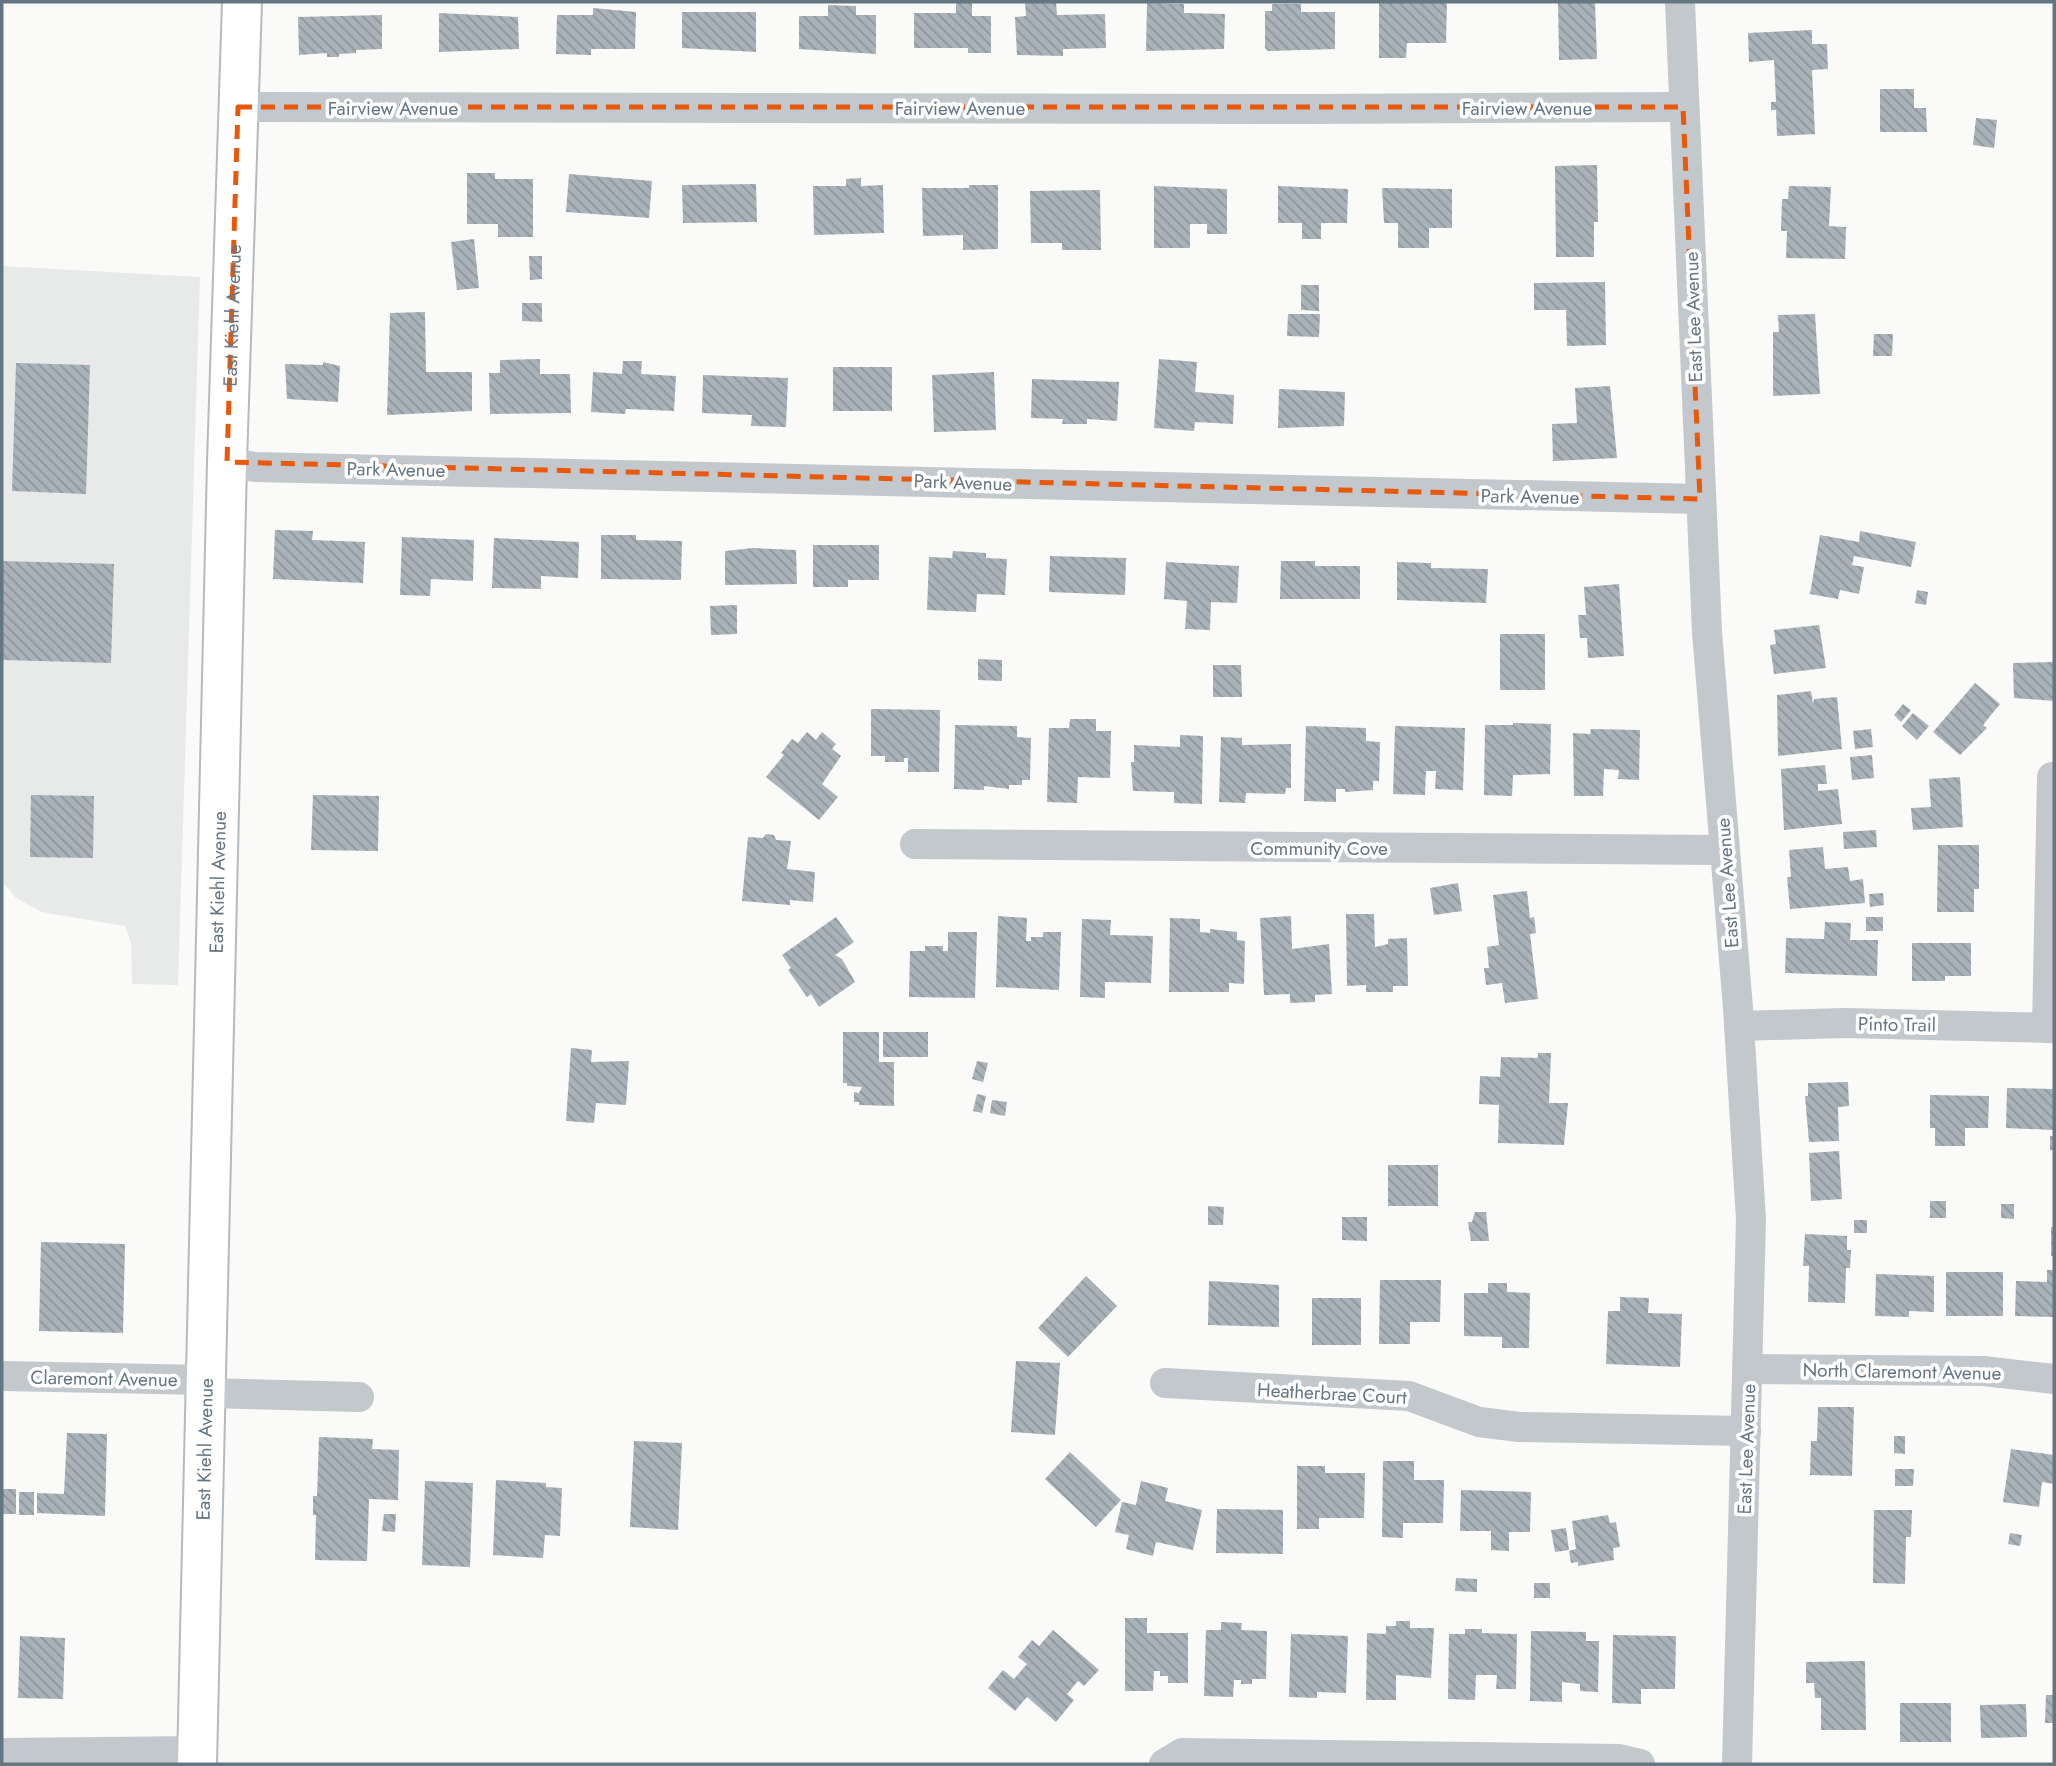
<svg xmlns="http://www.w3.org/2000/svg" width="2056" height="1766" font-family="Jost,sans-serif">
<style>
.built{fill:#e8e9e9}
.building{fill:url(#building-back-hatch)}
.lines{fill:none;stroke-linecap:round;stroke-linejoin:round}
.primary-casing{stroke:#b5babe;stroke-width:42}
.street{stroke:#c3c8cc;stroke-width:30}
.primary{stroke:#fff;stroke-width:38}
.marked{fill:none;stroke:#e8590c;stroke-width:5;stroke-dasharray:14 9;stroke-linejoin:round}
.labels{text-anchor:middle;stroke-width:7;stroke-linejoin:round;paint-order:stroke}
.street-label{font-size:19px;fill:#657683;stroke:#fff}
</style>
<defs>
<pattern id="building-back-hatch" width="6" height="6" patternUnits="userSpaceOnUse" patternTransform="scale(1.75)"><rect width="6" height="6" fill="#aab3b9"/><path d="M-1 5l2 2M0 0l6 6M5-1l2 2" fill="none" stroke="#8e969c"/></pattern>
</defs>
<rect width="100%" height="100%" fill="#fafaf8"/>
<polygon class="built" points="2,266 200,277 178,985 132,984 131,943 125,926 42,912 16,898 2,881"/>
<g class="building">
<polygon points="956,2 972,2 972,16 991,16 991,53 968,53 968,48 914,48 914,13 956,13"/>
<polygon points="1025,2 1056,2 1057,15 1105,14 1106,48 1063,49 1063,56 1017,55 1015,17 1026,16"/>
<polygon points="1379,2 1447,3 1446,43 1407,43 1406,58 1379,58"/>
<polygon points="1558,2 1595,2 1597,59 1559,60"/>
<polygon points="1147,3 1184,4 1184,13 1225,14 1224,49 1146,51"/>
<polygon points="1272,4 1301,4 1301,12 1335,12 1335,49 1268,51 1265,48 1265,11 1272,11"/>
<polygon points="828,5 856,6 856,15 876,15 876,54 799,49 799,16 828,16"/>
<polygon points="593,8 636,12 635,49 591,49 591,55 556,54 557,15 593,15"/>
<polygon points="682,12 756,12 756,52 682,48"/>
<polygon points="439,13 518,17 519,49 439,52"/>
<polygon points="382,15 382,49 356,50 356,53 339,54 339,57 327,57 327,53 299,55 298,17"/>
<polygon points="1812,30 1812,44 1827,44 1828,69 1812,70 1815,134 1777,136 1776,110 1771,110 1771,102 1776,102 1774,60 1749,62 1748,33"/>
<polygon points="1880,89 1914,89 1914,108 1926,108 1927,132 1880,132"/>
<polygon points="1976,118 1997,120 1994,148 1973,145"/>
<polygon points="1597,165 1598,222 1594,222 1594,257 1556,257 1555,166"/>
<polygon points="467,173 495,173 495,179 533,179 533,237 498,237 498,224 467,224"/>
<polygon points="569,174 652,181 649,218 566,212"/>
<polygon points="861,178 861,186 883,185 884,233 814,235 813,186 846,186 846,179"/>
<polygon points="756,184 757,222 683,223 682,185"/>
<polygon points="969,185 998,185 998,249 963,250 963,235 923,236 922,188 969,188"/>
<polygon points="1154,186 1227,189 1227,234 1207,234 1207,224 1190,224 1190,248 1154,248"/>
<polygon points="1278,186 1348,189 1347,223 1321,223 1321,239 1302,239 1302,223 1278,223"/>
<polygon points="1789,186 1831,187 1829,226 1846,227 1845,259 1786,258 1787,231 1781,231 1782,199 1788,199"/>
<polygon points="1382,188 1452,189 1452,228 1429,228 1429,248 1398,248 1398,223 1384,223"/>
<polygon points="1100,190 1101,250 1062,250 1062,243 1031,243 1030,191"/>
<polygon points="474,239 479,288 457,290 451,242"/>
<polygon points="529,256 542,256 542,279 530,280"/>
<polygon points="1605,282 1606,345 1567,346 1566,310 1534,310 1534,283"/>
<polygon points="1301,285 1319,285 1319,311 1301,310"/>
<polygon points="522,303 542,303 542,322 522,321"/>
<polygon points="425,312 426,372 472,372 472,411 387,415 390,313"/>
<polygon points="1288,314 1320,314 1319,337 1287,336"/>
<polygon points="1815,314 1820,394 1773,396 1773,332 1779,332 1778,315"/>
<polygon points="1874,334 1893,334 1892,356 1873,356"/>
<polygon points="540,359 540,374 570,374 571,413 490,414 489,373 500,373 500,360"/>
<polygon points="1159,359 1197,362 1195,392 1234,395 1233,424 1195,422 1194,431 1154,428"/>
<polygon points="623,361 642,361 641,374 676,376 674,411 626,409 625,414 591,412 593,372 622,374"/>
<polygon points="323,362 340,366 338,402 287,399 285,364 323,365"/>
<polygon points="16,363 90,365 86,494 12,491"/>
<rect x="833" y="367" width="59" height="44"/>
<polygon points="994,372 996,430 934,432 932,375"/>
<polygon points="703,375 788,378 786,427 751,426 752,415 702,413"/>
<polygon points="1032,379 1119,382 1117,421 1087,419 1087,424 1062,424 1063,419 1031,418"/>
<polygon points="1610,386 1617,458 1553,461 1552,424 1577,423 1575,388"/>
<polygon points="1279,389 1345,392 1344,426 1278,428"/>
<polygon points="275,530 313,531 312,540 365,542 363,583 273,579"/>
<polygon points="1860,531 1916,542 1911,567 1854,556 1852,565 1864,567 1859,594 1840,590 1838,599 1810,594 1820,535 1859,542"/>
<polygon points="601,535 636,535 636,540 682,541 681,580 601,579"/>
<polygon points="402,537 474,540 473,581 431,579 430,596 400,595"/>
<polygon points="494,538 579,542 578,578 541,576 541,589 492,588"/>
<polygon points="813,545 879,545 879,580 848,580 848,587 813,587"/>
<polygon points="753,548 796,550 797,584 725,585 725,551"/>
<polygon points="953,551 986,553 986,558 1007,559 1005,595 977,594 976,612 927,610 929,557 952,558"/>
<polygon points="1050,556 1126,558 1125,595 1049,592"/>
<polygon points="2,561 114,564 111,663 2,660"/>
<polygon points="1281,561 1315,561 1315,566 1360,566 1360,599 1280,599"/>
<polygon points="1166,562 1239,566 1237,603 1211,602 1210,630 1185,629 1187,601 1164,599"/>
<polygon points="1397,562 1431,563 1431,568 1488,569 1486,603 1397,600"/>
<polygon points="1619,584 1624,656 1588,658 1587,638 1580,638 1578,615 1586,615 1584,587"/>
<polygon points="1917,590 1928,592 1926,605 1915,603"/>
<polygon points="737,605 737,634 711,635 710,606"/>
<polygon points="1819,625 1826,668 1774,674 1770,645 1776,644 1774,630"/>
<rect x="1500" y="634" width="45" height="56"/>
<polygon points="978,659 1002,660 1002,681 978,680"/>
<polygon points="2054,662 2054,701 2014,698 2013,663"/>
<polygon points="1213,665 1241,665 1242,697 1213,697"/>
<polygon points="1975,683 2000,704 1983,725 1987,728 1960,755 1933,732"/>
<polygon points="1811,691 1813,704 1814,699 1837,697 1842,749 1778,756 1777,695"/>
<polygon points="1903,704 1911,710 1901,722 1894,715"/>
<polygon points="871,709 940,710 939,772 908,772 908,758 904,758 904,762 885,762 885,756 871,756"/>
<polygon points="1913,713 1929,726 1917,740 1902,726"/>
<polygon points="1070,719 1096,719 1096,731 1111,731 1110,778 1078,777 1077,803 1047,802 1049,728 1069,728"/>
<polygon points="1513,723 1551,724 1550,774 1513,775 1512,796 1484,795 1485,725 1513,725"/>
<polygon points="955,725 1017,726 1017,737 1031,738 1030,780 1022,780 1022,785 1009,785 1009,789 984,786 984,790 954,789"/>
<polygon points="1306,726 1366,728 1366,741 1380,742 1379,781 1373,781 1373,790 1345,792 1345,789 1336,789 1336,802 1304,801"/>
<polygon points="1395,726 1465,728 1463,790 1435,789 1436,771 1426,771 1425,795 1393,794"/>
<polygon points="1591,729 1640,730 1639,780 1618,779 1619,770 1604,769 1603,796 1574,796 1573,733 1590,734"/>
<polygon points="1871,729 1873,747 1855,749 1853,731"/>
<polygon points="807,732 816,740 822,732 836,744 832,749 841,756 822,784 838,797 819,820 766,777 784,755 781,753 792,739 798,743"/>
<polygon points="1180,735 1203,736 1202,804 1174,803 1174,792 1133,791 1131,762 1134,762 1134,745 1180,747"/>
<polygon points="1221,737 1242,738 1242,745 1291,744 1291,788 1286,788 1285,794 1246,793 1245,803 1219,802"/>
<polygon points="1872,755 1874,778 1852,780 1850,757"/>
<polygon points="1825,765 1827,784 1818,784 1818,791 1838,789 1842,824 1784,830 1781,769"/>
<polygon points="1960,777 1963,827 1913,830 1911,808 1931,807 1929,779"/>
<polygon points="31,795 94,796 93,858 30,857"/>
<polygon points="313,795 379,796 378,851 311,850"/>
<polygon points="1876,830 1877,847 1844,849 1843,832"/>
<polygon points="766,834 774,835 776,840 791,841 787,869 815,872 813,902 790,900 790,905 742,901 748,837 763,838"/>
<polygon points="1938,845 1979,845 1979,889 1974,889 1974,912 1937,912"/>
<polygon points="1823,847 1825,869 1848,867 1850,881 1863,879 1865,903 1790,909 1787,877 1791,877 1789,850"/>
<polygon points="1458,883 1462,911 1434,915 1430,888"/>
<polygon points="1527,891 1530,918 1534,917 1536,933 1530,934 1538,999 1505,1003 1502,983 1486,985 1484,968 1489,968 1487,947 1499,945 1493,895"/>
<polygon points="1883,893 1884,905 1870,907 1869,894"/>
<polygon points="1346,914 1374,914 1375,947 1388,944 1388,939 1407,938 1408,986 1393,986 1393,992 1366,992 1366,985 1347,986"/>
<polygon points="998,916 1027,918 1026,941 1031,941 1031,937 1043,937 1043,932 1061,932 1059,990 996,987"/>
<polygon points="1291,916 1292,949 1329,944 1332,994 1315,995 1315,1002 1290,1003 1290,994 1264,995 1260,918"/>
<polygon points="836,917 854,942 835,955 842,959 855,982 819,1007 811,994 807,997 788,970 791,968 782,955"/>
<rect x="1866" y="917" width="17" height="14"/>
<polygon points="1170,918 1200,919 1200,932 1210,933 1210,929 1237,932 1237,940 1245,941 1244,984 1229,983 1229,992 1169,992"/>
<polygon points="1082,919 1111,920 1110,935 1153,936 1151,983 1105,982 1105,998 1080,997"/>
<polygon points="1825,922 1851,923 1850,940 1878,940 1877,976 1785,973 1786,938 1824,939"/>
<polygon points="948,932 977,932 975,998 909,997 910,951 925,951 925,946 943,946 943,951 948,951"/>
<polygon points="1912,943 1971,943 1971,976 1945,976 1945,981 1912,981"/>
<polygon points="843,1032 879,1032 879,1062 894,1062 894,1106 859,1105 859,1102 854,1102 854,1092 859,1093 862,1087 847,1086 847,1083 843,1083"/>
<rect x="883" y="1032" width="45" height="25"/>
<polygon points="571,1048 592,1050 591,1062 629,1061 626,1105 596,1103 594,1123 566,1121"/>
<polygon points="1538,1053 1551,1053 1549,1103 1568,1103 1564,1145 1498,1143 1499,1105 1479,1104 1480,1076 1500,1077 1501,1057 1538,1058"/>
<polygon points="977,1061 988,1063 983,1082 972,1079"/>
<polygon points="1848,1082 1849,1106 1838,1107 1839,1141 1809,1142 1805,1096 1808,1096 1808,1083"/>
<polygon points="2007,1088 2054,1089 2054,1130 2006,1128"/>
<polygon points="977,1094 986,1096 982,1113 973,1111"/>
<polygon points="1930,1095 1989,1096 1988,1128 1965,1128 1965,1146 1935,1146 1935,1128 1930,1128"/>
<polygon points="992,1100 1007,1102 1005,1116 990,1113"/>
<rect x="2050" y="1136" width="4" height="14"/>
<polygon points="1839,1151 1842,1199 1811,1201 1809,1153"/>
<rect x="1388" y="1165" width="50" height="41"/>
<rect x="1930" y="1201" width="16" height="17"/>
<polygon points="2001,1204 2014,1204 2014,1219 2001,1218"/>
<polygon points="1208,1206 1224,1207 1223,1225 1208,1225"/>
<polygon points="1475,1212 1486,1212 1489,1241 1471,1241 1468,1222 1472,1222"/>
<polygon points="1342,1217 1367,1217 1367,1241 1342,1240"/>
<rect x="1854" y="1220" width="13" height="13"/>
<rect x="2051" y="1227" width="3" height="29"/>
<polygon points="1805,1234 1847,1236 1847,1250 1851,1250 1850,1268 1846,1268 1845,1303 1808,1302 1809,1266 1803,1266"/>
<polygon points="41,1242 125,1244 123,1333 39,1331"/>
<polygon points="2047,1270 2054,1270 2054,1317 2015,1316 2016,1281 2047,1282"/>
<rect x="1946" y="1272" width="57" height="44"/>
<polygon points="1876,1274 1934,1276 1934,1312 1909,1311 1909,1317 1875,1316"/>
<polygon points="1086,1276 1117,1306 1068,1357 1038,1328"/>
<polygon points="1380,1280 1441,1280 1440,1322 1410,1322 1410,1344 1379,1344"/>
<polygon points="1209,1281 1279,1285 1279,1327 1208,1325"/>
<polygon points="1488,1283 1507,1283 1507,1292 1530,1293 1529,1348 1502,1348 1502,1337 1464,1336 1464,1293 1488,1293"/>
<polygon points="1620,1297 1649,1298 1648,1313 1682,1314 1680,1367 1606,1364 1608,1311 1620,1311"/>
<rect x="1312" y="1298" width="49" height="47"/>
<polygon points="1016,1361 1060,1363 1055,1435 1011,1432"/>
<polygon points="1818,1407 1854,1407 1852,1476 1810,1475 1811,1441 1817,1441"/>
<polygon points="67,1433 107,1434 105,1516 37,1513 37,1493 64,1494"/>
<polygon points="1894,1436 1905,1436 1905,1454 1894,1453"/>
<polygon points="319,1437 373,1439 372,1449 399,1450 398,1500 369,1499 367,1561 315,1560 316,1515 313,1515 313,1496 317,1496"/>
<polygon points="634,1441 682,1443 678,1530 630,1527"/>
<polygon points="2011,1449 2054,1455 2054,1484 2042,1482 2039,1507 2003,1502"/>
<polygon points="1070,1452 1121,1500 1096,1527 1045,1479"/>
<polygon points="1383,1461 1414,1461 1414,1480 1444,1480 1443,1523 1403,1523 1403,1538 1382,1537"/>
<polygon points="1297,1466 1325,1466 1325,1473 1365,1473 1364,1518 1319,1518 1319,1529 1297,1529"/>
<polygon points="1895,1469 1914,1469 1913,1486 1895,1486"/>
<polygon points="496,1480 546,1483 546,1487 562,1488 560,1536 545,1535 543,1558 493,1555"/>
<polygon points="425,1481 473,1483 470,1567 422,1565"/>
<polygon points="1141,1481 1168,1488 1165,1501 1202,1510 1193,1550 1156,1542 1153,1556 1126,1549 1129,1535 1115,1532 1122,1502 1136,1505"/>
<rect x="2" y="1489" width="14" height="25"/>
<polygon points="1461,1490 1531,1492 1530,1532 1509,1532 1509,1551 1491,1550 1491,1531 1460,1531"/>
<rect x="19" y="1492" width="15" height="23"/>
<polygon points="1217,1509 1283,1510 1283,1554 1216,1553"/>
<polygon points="1874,1510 1912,1510 1911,1537 1906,1537 1905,1584 1873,1583"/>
<polygon points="384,1514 396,1514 395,1532 382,1531"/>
<polygon points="1608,1515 1610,1523 1616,1522 1620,1547 1613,1548 1614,1560 1578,1566 1578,1562 1571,1563 1569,1551 1576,1549 1572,1521"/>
<polygon points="1566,1528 1569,1550 1555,1552 1551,1530"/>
<polygon points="2010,1533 2022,1535 2020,1546 2008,1544"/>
<polygon points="1456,1578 1477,1579 1477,1592 1455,1591"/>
<rect x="1534" y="1583" width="16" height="15"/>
<polygon points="1125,1618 1147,1618 1147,1633 1188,1633 1188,1683 1168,1683 1168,1676 1160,1676 1160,1671 1154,1671 1153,1691 1125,1691"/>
<polygon points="1396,1621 1410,1621 1410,1628 1434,1628 1431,1678 1396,1675 1396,1700 1366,1700 1367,1633 1386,1634 1386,1626 1396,1626"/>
<polygon points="1221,1622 1242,1623 1241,1630 1267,1631 1266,1679 1252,1679 1252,1684 1241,1684 1241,1680 1234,1680 1233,1697 1204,1696 1206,1630 1221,1630"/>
<polygon points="1465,1629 1482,1629 1482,1633 1517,1634 1516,1689 1496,1689 1497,1675 1476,1675 1475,1700 1448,1699 1449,1634 1465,1634"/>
<polygon points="1053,1630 1099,1670 1084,1686 1078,1681 1067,1694 1074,1700 1056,1722 1027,1697 1015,1711 988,1688 1003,1670 1014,1679 1027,1664 1018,1657 1032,1640 1039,1646"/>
<polygon points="1531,1631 1586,1632 1586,1641 1599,1641 1598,1692 1580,1691 1580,1684 1562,1682 1562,1702 1530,1701"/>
<polygon points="1291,1634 1348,1636 1346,1693 1317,1692 1317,1698 1289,1697"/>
<polygon points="1613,1635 1676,1636 1675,1689 1641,1689 1641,1704 1612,1703"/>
<polygon points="20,1636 65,1638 63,1699 18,1698"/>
<polygon points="1865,1661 1866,1730 1821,1730 1821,1698 1815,1698 1814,1683 1806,1683 1806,1662"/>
<polygon points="2046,1695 2054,1695 2054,1723 2045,1723"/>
<rect x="1900" y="1703" width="51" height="39"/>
<polygon points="2026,1704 2027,1737 1981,1738 1980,1705"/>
</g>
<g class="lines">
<g class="primary-casing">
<g id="primary">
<path id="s1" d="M197,1764l30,-1302 15,-460"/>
</g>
</g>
<g class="street">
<polyline points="1680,2 1707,632 1738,1008 1751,1220 1737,1764"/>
<polyline points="238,107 1310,109 1683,107"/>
<polyline points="227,462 255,467 1700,499"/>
<polyline points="915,844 1723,850"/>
<polyline points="1739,1026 1844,1023 2054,1028"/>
<polyline points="2047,1028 2052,777"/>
<polyline points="1749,1369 1983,1371 2054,1379"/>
<polyline points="2,1376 207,1380"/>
<polyline points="1165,1383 1409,1396 1479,1422 1519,1427 1746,1431"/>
<polyline points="207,1393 359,1397"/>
<polyline points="2,1753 198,1751"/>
<polyline points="1164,1764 1182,1753 1618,1759 1640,1764"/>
</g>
<use href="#primary" class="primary"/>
</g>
<path class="marked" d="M238,107h1445l17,392 -1473,-37z"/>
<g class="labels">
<g class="street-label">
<text x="393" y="115">Fairview Avenue</text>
<text x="960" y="115">Fairview Avenue</text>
<text x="1527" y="115">Fairview Avenue</text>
<text dy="7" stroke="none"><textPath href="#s1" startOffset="1449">East Kiehl Avenue</textPath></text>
<text transform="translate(1693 317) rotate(-92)" y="7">East Lee Avenue</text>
<text transform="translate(396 469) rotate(1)" y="7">Park Avenue</text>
<text transform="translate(963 482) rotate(2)" y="7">Park Avenue</text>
<text transform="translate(1530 496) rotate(1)" y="7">Park Avenue</text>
<text x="1319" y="855">Community Cove</text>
<text dy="7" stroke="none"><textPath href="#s1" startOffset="882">East Kiehl Avenue</textPath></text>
<text transform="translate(1727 883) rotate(-94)" y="7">East Lee Avenue</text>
<text transform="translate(1897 1024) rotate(1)" y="7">Pinto Trail</text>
<text transform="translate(1902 1371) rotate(1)" y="7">North Claremont Avenue</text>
<text transform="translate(104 1378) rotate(1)" y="7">Claremont Avenue</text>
<text transform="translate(1332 1393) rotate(3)" y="7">Heatherbrae Court</text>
<text transform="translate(1746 1449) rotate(-88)" y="7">East Lee Avenue</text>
<text dy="7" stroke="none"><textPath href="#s1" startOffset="315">East Kiehl Avenue</textPath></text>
</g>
</g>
<rect width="2056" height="1766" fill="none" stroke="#657683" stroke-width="7"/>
</svg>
